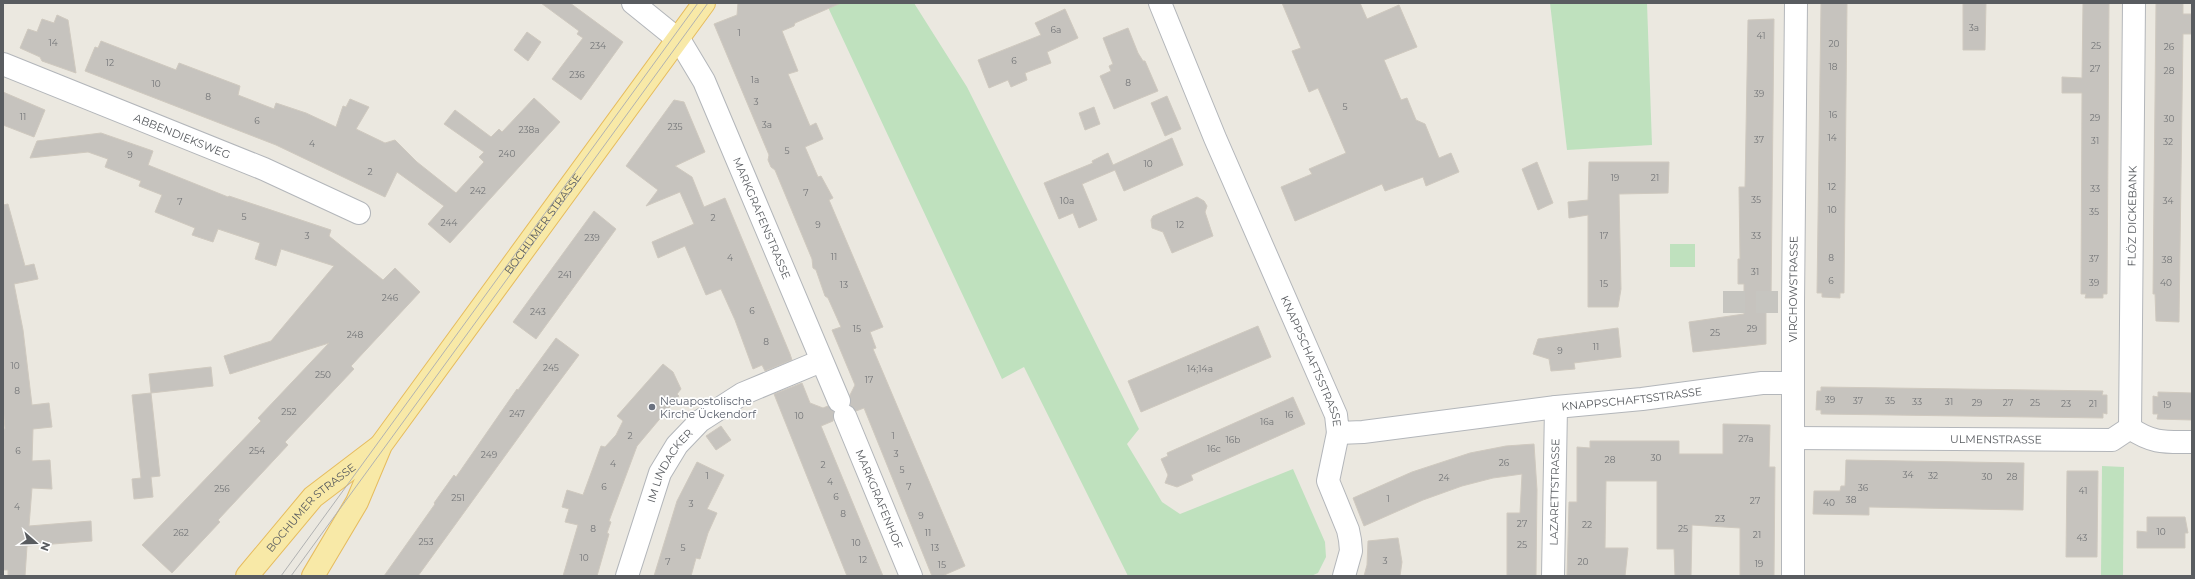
<svg xmlns="http://www.w3.org/2000/svg" width="2195" height="579" font-family="Montserrat,sans-serif">
<style>
.green{fill:#bfe1be}
.building{fill:#c6c3be;stroke:#cfc9bf}
.lines{fill:none;stroke-linecap:round;stroke-linejoin:round}
.minor-tunnel{stroke:#c6c5c0;stroke-width:22;stroke-dasharray:22 11;stroke-linecap:butt}
.minor-casing{stroke:#b3b6ba;stroke-width:24}
.major-casing{stroke:#e6bc5e;stroke-width:24}
.minor{stroke:#fff;stroke-width:22}
.major{stroke:#f8e9a7;stroke-width:22}
.tram{stroke:#b1b2b2;stroke-width:1}
.worship-dot{fill:#6b7280;stroke:#fff;stroke-width:1.5}
.labels{text-anchor:middle;stroke-width:3.5;stroke-linejoin:round;paint-order:stroke}
.number-label{font-size:9px;fill:#747678}
.street-label{font-size:11px;fill:#595c60;stroke:#fff}
.worship-label{font-size:11px;fill:#5b616d;stroke:#fff;text-anchor:start}
</style>
<rect width="100%" height="100%" fill="#ebe8e0"/>
<g class="green">
<polygon points="826,3 914,3 967,87 1139,429 1127,444 1162,502 1180,514 1293,469 1325,542 1326,557 1318,573 1311,576 1128,576 1024,367 1002,379"/>
<polygon points="1550,3 1647,3 1652,145 1567,150"/>
<rect x="1670" y="244" width="25" height="23"/>
<polygon points="2102,466 2124,467 2123,576 2101,576"/>
</g>
<g class="building">
<polygon points="541,3 570,3 623,42 581,100 552,79 583,38 577,34 579,31"/>
<polygon points="738,3 841,3 795,23 794,26 782,31 798,71 788,74 810,126 816,123 823,139 805,147 818,177 821,176 833,198 829,200 883,327 870,332 876,348 873,349 965,566 942,576 932,576 864,408 856,411 850,405 850,395 855,385 832,330 841,327 828,298 825,296 816,270 813,268 812,259 775,170 771,167 768,160 769,155 714,24 737,15"/>
<polygon points="1282,3 1360,3 1367,19 1399,5 1417,47 1384,60 1401,100 1407,98 1416,120 1425,124 1439,158 1451,153 1459,172 1426,186 1423,177 1385,191 1382,184 1295,221 1281,187 1312,174 1309,169 1346,153 1318,88 1309,92 1292,51 1301,48"/>
<polygon points="1821,3 1847,3 1844,293 1840,293 1840,298 1822,297 1822,293 1817,293"/>
<polygon points="1963,3 1986,3 1985,50 1963,50"/>
<polygon points="2083,3 2109,3 2107,294 2103,294 2103,298 2085,298 2086,294 2081,294 2082,93 2062,93 2062,77 2082,78"/>
<polygon points="2156,3 2183,3 2183,14 2192,14 2192,34 2183,34 2179,322 2156,321 2155,294 2153,294"/>
<polygon points="1065,9 1078,38 1047,52 1051,63 1025,73 1027,80 1011,87 1008,80 989,88 978,60 1041,35 1035,23"/>
<polygon points="57,15 68,20 76,73 42,61 40,57 20,48 28,29 37,32 42,19 54,23"/>
<polygon points="1774,19 1771,301 1766,300 1766,344 1693,352 1689,322 1744,314 1744,284 1738,284 1738,259 1740,259 1739,187 1745,187 1748,20"/>
<polygon points="1128,28 1138,53 1143,61 1145,61 1158,91 1114,109 1100,76 1111,71 1109,66 1113,64 1103,38"/>
<polygon points="527,32 541,42 528,61 514,50"/>
<polygon points="101,41 176,70 179,63 240,86 238,95 274,109 276,103 306,113 336,127 343,106 346,107 350,99 369,107 356,129 385,143 395,140 417,162 456,193 484,162 479,157 484,152 444,124 455,110 491,137 499,129 502,132 534,98 560,122 450,243 428,224 444,206 397,172 385,197 276,145 85,71 95,47 98,48"/>
<polygon points="3,92 45,110 34,137 3,125"/>
<polygon points="1167,96 1181,129 1165,136 1151,103"/>
<polygon points="674,100 684,102 705,152 675,166 692,177 704,207 725,198 790,354 792,360 765,371 762,365 753,369 735,320 721,289 706,295 685,246 658,258 652,242 694,224 680,192 646,206 658,190 626,166"/>
<polygon points="1094,107 1100,124 1085,130 1079,113"/>
<polygon points="101,133 153,151 148,165 228,197 229,196 331,230 329,236 383,280 395,268 420,292 351,366 354,369 285,442 288,445 218,520 220,522 172,573 142,545 261,421 258,418 329,343 230,374 224,356 271,341 334,266 281,249 276,266 255,259 260,243 218,229 213,242 192,235 195,228 155,212 162,195 139,186 141,181 105,167 108,159 88,152 30,158 37,141"/>
<polygon points="1172,138 1183,165 1124,191 1115,170 1082,184 1097,220 1079,228 1073,213 1059,219 1044,183 1093,163 1092,161 1108,153 1113,165"/>
<polygon points="1537,162 1553,203 1538,210 1522,169"/>
<polygon points="1589,162 1669,162 1668,193 1619,194 1621,289 1618,307 1588,307 1588,215 1569,218 1568,202 1588,200"/>
<polygon points="1197,197 1204,201 1207,206 1205,212 1213,236 1172,253 1163,232 1152,228 1151,220 1153,216"/>
<polygon points="8,204 25,266 34,264 38,279 14,284 23,330 32,405 49,403 52,427 33,429 32,461 50,460 52,489 32,488 29,526 91,521 92,541 27,546 25,576 8,576 8,570 3,570 3,429 5,429 3,407 3,205"/>
<polygon points="594,211 616,229 536,339 513,322"/>
<polygon points="1258,326 1271,357 1141,412 1128,381"/>
<polygon points="1618,328 1621,357 1574,363 1575,369 1551,371 1549,359 1533,354 1538,339"/>
<polygon points="556,338 579,355 547,398 418,576 384,576 435,504 434,503 454,475 456,477 517,389 518,390"/>
<polygon points="663,364 673,372 681,389 677,394 679,396 637,446 609,521 611,522 607,533 609,534 597,576 563,576 578,525 565,522 569,509 562,507 567,490 583,495 601,446 605,447 616,435 623,421 617,416"/>
<polygon points="211,367 213,386 151,393 149,374"/>
<polygon points="802,383 810,403 823,408 828,406 834,412 833,421 821,426 883,576 847,576 774,394"/>
<polygon points="1821,387 2103,391 2102,395 2107,395 2107,414 2103,413 2103,418 1821,414 1821,410 1816,410 1817,391 1821,391"/>
<polygon points="2158,392 2192,393 2192,420 2157,419 2158,414 2153,414 2153,396 2158,397"/>
<polygon points="151,393 160,476 151,477 153,497 134,499 132,479 141,478 132,395"/>
<polygon points="1293,397 1305,424 1191,475 1193,480 1177,487 1165,483 1168,475 1161,459 1168,456 1167,453"/>
<polygon points="1723,424 1770,425 1769,467 1775,467 1774,576 1740,576 1740,528 1692,525 1691,576 1675,576 1674,549 1657,549 1657,481 1606,481 1605,548 1628,548 1625,576 1567,576 1569,502 1577,502 1577,447 1590,448 1590,441 1679,441 1679,454 1723,454"/>
<polygon points="721,426 731,440 716,450 706,436"/>
<polygon points="1534,444 1537,490 1536,576 1507,576 1507,513 1520,513 1522,474 1493,478 1462,486 1423,500 1364,526 1353,498 1412,472 1470,453 1506,446"/>
<polygon points="1846,460 2024,463 2023,510 1869,507 1869,515 1813,514 1814,491 1840,491 1841,486 1845,486"/>
<polygon points="697,462 724,475 707,509 717,513 708,533 700,559 696,558 691,576 654,576 677,501"/>
<polygon points="2067,471 2098,471 2097,557 2066,557"/>
<polygon points="2147,517 2185,517 2188,533 2185,533 2185,548 2137,548 2137,531 2147,532"/>
<polygon points="1398,538 1402,562 1400,576 1364,576 1367,565 1368,541"/>
</g>
<g class="lines">
<polyline class="minor-tunnel" points="1723,302 1793,302"/>
<g class="minor-casing">
<g id="minor">
<path id="s1" d="M633,3l47,38 24,40 135,320"/>
<path id="s2" d="M1160,3l55,135 121,277 2,18 25,-1 193,-25 86,-8 120,-16h30"/>
<path id="s3" d="M3,64l261,105 95,44"/>
<path id="s4" d="M845,416l66,160"/>
<path id="s5" d="M2130,428l4,-425"/>
<polyline points="1338,433 1328,481 1348,530 1350,540 1351,551 1344,576"/>
<path id="s6" d="M1793,438l319,2 18,-12c23,16 36,14 62,14"/>
<path id="s7" d="M627,576l33,-103 17,-28 23,-24 42,-27 79,-33"/>
<path id="s8" d="M1553,576l3,-169"/>
<path id="s9" d="M1793,576v-274l3,-299"/>
</g>
</g>
<g class="major-casing">
<g id="major">
<path id="s10" d="M247,576l66,-79 67,-51"/>
<path id="s11" d="M313,576l44,-74 24,-57 323,-442"/>
</g>
</g>
<use href="#minor" class="minor"/>
<use href="#major" class="major"/>
<g class="tram">
<polyline points="281,576 698,3"/>
<polyline points="291,576 708,3"/>
</g>
</g>
<circle class="worship-dot" cx="652" cy="407" r="4"/>
<g class="labels">
<g class="number-label">
<text x="1974" y="31">3a</text>
<text x="1056" y="33">6a</text>
<text x="739" y="36">1</text>
<text x="1761" y="39">41</text>
<text x="53" y="46">14</text>
<text x="1834" y="47">20</text>
<text x="598" y="49">234</text>
<text x="2096" y="49">25</text>
<text x="2169" y="50">26</text>
<text x="1014" y="64">6</text>
<text x="110" y="66">12</text>
<text x="1833" y="70">18</text>
<text x="2095" y="72">27</text>
<text x="2169" y="74">28</text>
<text x="577" y="78">236</text>
<text x="755" y="83">1a</text>
<text x="1128" y="86">8</text>
<text x="156" y="87">10</text>
<text x="1759" y="97">39</text>
<text x="208" y="100">8</text>
<text x="756" y="105">3</text>
<text x="1345" y="110">5</text>
<text x="1833" y="118">16</text>
<text x="23" y="120">11</text>
<text x="2095" y="121">29</text>
<text x="2169" y="122">30</text>
<text x="257" y="124">6</text>
<text x="767" y="128">3a</text>
<text x="675" y="130">235</text>
<text x="529" y="133">238a</text>
<text x="1832" y="141">14</text>
<text x="1759" y="143">37</text>
<text x="2095" y="144">31</text>
<text x="2168" y="145">32</text>
<text x="312" y="147">4</text>
<text x="787" y="154">5</text>
<text x="507" y="157">240</text>
<text x="130" y="158">9</text>
<text x="1148" y="167">10</text>
<text x="370" y="175">2</text>
<text x="1615" y="181">19</text>
<text x="1655" y="181">21</text>
<text x="1832" y="190">12</text>
<text x="2095" y="192">33</text>
<text x="478" y="194">242</text>
<text x="806" y="196">7</text>
<text x="1756" y="203">35</text>
<text x="1067" y="204">10a</text>
<text x="2168" y="204">34</text>
<text x="180" y="205">7</text>
<text x="1832" y="213">10</text>
<text x="2094" y="215">35</text>
<text x="244" y="220">5</text>
<text x="713" y="221">2</text>
<text x="449" y="226">244</text>
<text x="818" y="228">9</text>
<text x="1180" y="228">12</text>
<text x="307" y="239">3</text>
<text x="1604" y="239">17</text>
<text x="1756" y="239">33</text>
<text x="592" y="241">239</text>
<text x="834" y="260">11</text>
<text x="730" y="261">4</text>
<text x="1831" y="261">8</text>
<text x="2094" y="262">37</text>
<text x="2167" y="263">38</text>
<text x="1755" y="275">31</text>
<text x="565" y="278">241</text>
<text x="1831" y="284">6</text>
<text x="2094" y="286">39</text>
<text x="2166" y="286">40</text>
<text x="1604" y="287">15</text>
<text x="844" y="288">13</text>
<text x="390" y="301">246</text>
<text x="752" y="314">6</text>
<text x="538" y="315">243</text>
<text x="857" y="332">15</text>
<text x="1752" y="332">29</text>
<text x="1715" y="336">25</text>
<text x="355" y="338">248</text>
<text x="766" y="345">8</text>
<text x="1596" y="350">11</text>
<text x="1560" y="354">9</text>
<text x="15" y="369">10</text>
<text x="551" y="371">245</text>
<text x="1200" y="372">14;14a</text>
<text x="323" y="378">250</text>
<text x="869" y="383">17</text>
<text x="17" y="394">8</text>
<text x="1830" y="403">39</text>
<text x="1858" y="404">37</text>
<text x="1890" y="404">35</text>
<text x="1917" y="405">33</text>
<text x="1949" y="405">31</text>
<text x="1977" y="406">29</text>
<text x="2008" y="406">27</text>
<text x="2035" y="406">25</text>
<text x="2066" y="407">23</text>
<text x="2093" y="407">21</text>
<text x="2167" y="408">19</text>
<text x="289" y="415">252</text>
<text x="517" y="417">247</text>
<text x="1289" y="418">16</text>
<text x="799" y="419">10</text>
<text x="1267" y="425">16a</text>
<text x="630" y="439">2</text>
<text x="893" y="439">1</text>
<text x="1746" y="442">27a</text>
<text x="1233" y="443">16b</text>
<text x="1214" y="452">16c</text>
<text x="18" y="454">6</text>
<text x="257" y="454">254</text>
<text x="896" y="457">3</text>
<text x="489" y="458">249</text>
<text x="1656" y="461">30</text>
<text x="1610" y="463">28</text>
<text x="1504" y="466">26</text>
<text x="613" y="467">4</text>
<text x="823" y="468">2</text>
<text x="902" y="473">5</text>
<text x="1908" y="478">34</text>
<text x="707" y="479">1</text>
<text x="1933" y="479">32</text>
<text x="1987" y="480">30</text>
<text x="2012" y="480">28</text>
<text x="1444" y="481">24</text>
<text x="830" y="485">4</text>
<text x="604" y="490">6</text>
<text x="909" y="490">7</text>
<text x="1863" y="491">36</text>
<text x="222" y="492">256</text>
<text x="2083" y="494">41</text>
<text x="836" y="500">6</text>
<text x="458" y="501">251</text>
<text x="1388" y="502">1</text>
<text x="1851" y="503">38</text>
<text x="1755" y="504">27</text>
<text x="1829" y="506">40</text>
<text x="691" y="507">3</text>
<text x="17" y="510">4</text>
<text x="843" y="517">8</text>
<text x="921" y="519">9</text>
<text x="1720" y="522">23</text>
<text x="1522" y="527">27</text>
<text x="1587" y="528">22</text>
<text x="593" y="532">8</text>
<text x="1683" y="532">25</text>
<text x="2161" y="535">10</text>
<text x="181" y="536">262</text>
<text x="928" y="536">11</text>
<text x="1757" y="538">21</text>
<text x="2082" y="541">43</text>
<text x="426" y="545">253</text>
<text x="856" y="546">10</text>
<text x="1522" y="548">25</text>
<text x="683" y="551">5</text>
<text x="935" y="551">13</text>
<text x="584" y="561">10</text>
<text x="863" y="563">12</text>
<text x="1385" y="564">3</text>
<text x="668" y="565">7</text>
<text x="1583" y="565">20</text>
<text x="1759" y="567">19</text>
<text x="942" y="568">15</text>
</g>
<g class="street-label">
<text dy="4" stroke="none"><textPath href="#s3" startOffset="193">ABBENDIEKSWEG</textPath></text>
<text dy="4" stroke="none"><textPath href="#s5" startOffset="212">FLÖZ DICKEBANK</textPath></text>
<text dy="4" stroke="none"><textPath href="#s1" startOffset="256">MARKGRAFENSTRASSE</textPath></text>
<text dy="4" stroke="none"><textPath href="#s11" startOffset="422">BOCHUMER STRASSE</textPath></text>
<text dy="4" stroke="none"><textPath href="#s9" startOffset="287">VIRCHOWSTRASSE</textPath></text>
<text dy="4" stroke="none"><textPath href="#s2" startOffset="389">KNAPPSCHAFTSSTRASSE</textPath></text>
<text dy="4" stroke="none"><textPath href="#s2" startOffset="762">KNAPPSCHAFTSSTRASSE</textPath></text>
<text dy="4" stroke="none"><textPath href="#s6" startOffset="203">ULMENSTRASSE</textPath></text>
<text dy="4" stroke="none"><textPath href="#s7" startOffset="119">IM LINDACKER</textPath></text>
<text dy="4" stroke="none"><textPath href="#s8" startOffset="84">LAZARETTSTRASSE</textPath></text>
<text dy="4" stroke="none"><textPath href="#s4" startOffset="90">MARKGRAFENHOF</textPath></text>
<text dy="4" stroke="none"><textPath href="#s10" startOffset="94">BOCHUMER STRASSE</textPath></text>
</g>
<g class="worship-label">
<text x="660" y="405">Neuapostolische<tspan x="660" dy="13">Kirche Ückendorf</tspan></text>
</g>
</g>
<rect width="2195" height="579" fill="none" stroke="#595c60" stroke-width="8"/>
<g transform="translate(36 543) rotate(110)" stroke="#ffffff" stroke-width="3" paint-order="stroke">
<path d="M0-3L7 15L0 10L-7 15Z" fill="#595c60"/>
<text y="-6" font-size="11" font-weight="bold" text-anchor="middle" fill="#595c60">N</text>
</g>
</svg>
